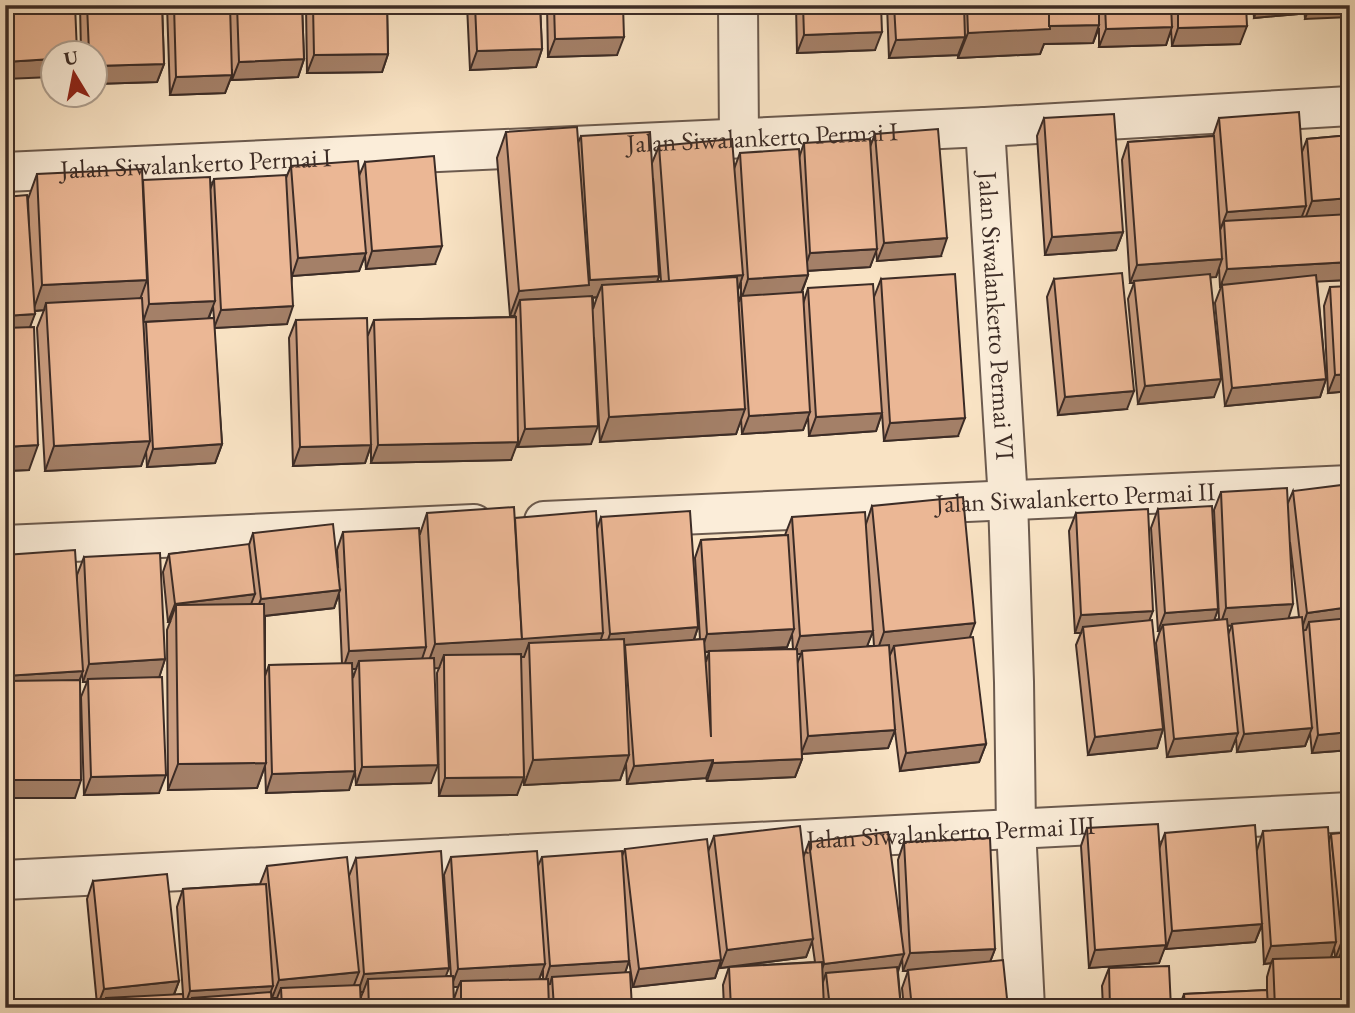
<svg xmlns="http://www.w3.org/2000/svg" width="1355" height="1013" font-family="'EB Garamond',serif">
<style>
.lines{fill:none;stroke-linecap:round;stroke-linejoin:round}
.minor-casing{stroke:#6b5a4e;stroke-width:42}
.minor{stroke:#fbedd9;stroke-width:38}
.wall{fill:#ca9d80;stroke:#3c2c26;stroke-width:2;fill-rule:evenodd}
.shaded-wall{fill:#a48068;stroke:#3c2c26;stroke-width:2}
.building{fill:#ebb795;stroke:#3c2c26;stroke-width:2}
.labels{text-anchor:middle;stroke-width:6;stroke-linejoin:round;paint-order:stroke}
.street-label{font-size:26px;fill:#3c2c26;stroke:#fbedd9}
</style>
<rect width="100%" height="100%" fill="#f9e3c4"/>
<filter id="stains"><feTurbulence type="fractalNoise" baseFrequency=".00286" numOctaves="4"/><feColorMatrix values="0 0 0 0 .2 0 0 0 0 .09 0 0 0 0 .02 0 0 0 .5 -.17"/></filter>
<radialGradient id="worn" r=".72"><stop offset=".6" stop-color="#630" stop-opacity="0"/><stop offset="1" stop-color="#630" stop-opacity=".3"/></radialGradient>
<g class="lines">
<g class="minor-casing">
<g id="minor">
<polyline points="738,5 739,138"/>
<path id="s1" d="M985,127l23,373 6,182 2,146 9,180"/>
<path id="s2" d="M5,172l980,-45 365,-21"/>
<path id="s3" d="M544,521l806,-36"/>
<polyline points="5,545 474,524"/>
<path id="s4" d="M5,880l1345,-68"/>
</g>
</g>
<use href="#minor" class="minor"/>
</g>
<g class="wall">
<polygon points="80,5 162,5 164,64 157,82 94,84 94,52 81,52"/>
<polygon points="167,5 302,5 304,59 298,77 232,80 232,69 232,75 225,93 170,95"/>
<polygon points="306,5 387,5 388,54 382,72 307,73"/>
<polygon points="467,5 540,5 542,49 536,67 470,70"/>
<polygon points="547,5 623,5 617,55 548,57"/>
<polygon points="796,5 881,5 875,50 797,53"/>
<polygon points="887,5 1246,5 1240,44 1172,46 1171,29 1166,45 1099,47 1099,28 1093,43 1044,44 1040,54 958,58 958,55 889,58"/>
<polygon points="1253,5 1301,5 1298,14 1254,18"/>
<polygon points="1304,5 1350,5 1305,19"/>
<polygon points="1044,118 1123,232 1116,250 1045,255 1037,136"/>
<polygon points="1219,118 1302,152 1307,139 1350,135 1350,271 1347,280 1317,281 1326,379 1320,397 1225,406 1215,303 1221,287 1220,287 1219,268 1216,277 1210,277 1214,397 1138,404 1128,299 1134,283 1130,283 1122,160 1128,142 1213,136"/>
<path d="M506,132l72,11 3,-7 71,27 7,-17 75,23 6,-16 59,5 5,-15 66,4 5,-13 66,122 -64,5 -1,-12 -6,18 -63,4 1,4 -6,17 2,9 4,-13 66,9 7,-18 77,157 -74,5 -2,-28 -6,18 -67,5 -1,-19 -5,13 -61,4 -1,-15 -5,15 -136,8 -6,-105 -3,107 -73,3v-10l-7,23 -140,3v-17l-6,17 -72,3 -4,-128 7,-18 72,15 6,-15 139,-3 1,-1h-4l-13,-158zM653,178l8,103h-4l2,-5zM741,282v14l-2,6 -1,-13zM597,297l-4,12v-11z"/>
<path d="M365,162l70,102 -69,5 -1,-13 -6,15 -67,5 -5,48 -73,4 8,116 -7,19 -68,4 -1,-16 -5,15 -96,5 -8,-143 7,-18 -9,1 -5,16 -1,143 -24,1v-274l24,34 -1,-32 9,-25 173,16 4,-11 72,-1 5,-12 68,10zM213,306l1,12h-5z"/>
<polygon points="1054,279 1127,409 1058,415 1047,297"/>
<polygon points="1330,287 1350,391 1328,393 1324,306"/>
<path d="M1293,491l57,259 -38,3 -2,-20 -5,13 -68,6 -1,-14 -5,13 -64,6 -11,-114 4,-12h-2l-7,-103 7,-19 60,100 -4,11 5,-1 -5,-109 7,-18 67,11zM1290,542l9,75 -11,1zM1232,625l-4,10 -1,-9z"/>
<path d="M872,506l97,132 17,106 -7,18 -79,9 -6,-48 1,7 -7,18 -86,6v5l-7,18 -88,4 -1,-3 -79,6 -1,-20 -6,16 -96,5 -1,-32 -6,42 -78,1 -2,-123 2,-5h-5l-3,115 -75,2 -1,-13 -6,18 -83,3 -1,-27 -8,22 -89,2 -1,-160 3,-8h-2l-5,-50 6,-18 80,-9 4,-12 85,34 -1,-17 6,-18 77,2 7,-21 88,5 82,11 4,-12 97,110 -4,13 6,-1 -5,-81 6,-18 84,-5 7,-18 74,7zM339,594l3,70 -73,1 -4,11v-60l69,-8zM873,631l1,15h-7zM792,634l1,15 -70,2 64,-4zM705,652h4l-3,10zM797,654h4l-4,10zM352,669h4l-3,9z"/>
<polygon points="1076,513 1149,620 1163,729 1157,748 1088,755 1076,645 1081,633 1075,633 1069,531"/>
<polygon points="84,557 165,659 159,677 159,793 84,795 81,697 87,682 83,682 82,673 79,680 75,798 77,575"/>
<path d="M1087,828l72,21 6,-16 92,17 6,-19 66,8 2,-5 19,174h-171l5,-14 83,-4v-13l4,-14 -7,1 -2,-39 -7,17 -89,7 -1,-4 -6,18 -70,5 -8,-122zM1334,947l1,10h-4z"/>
<path d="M714,836l89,22 6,-16 92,90 -3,-72 6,-18 91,107 -5,13 18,46h-104l-2,-20 6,-17h-5l-1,-13 -4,14 3,36h-177l-1,-23 6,-18 86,-5 -3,-21 -6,16 -86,11v-5l-5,15 -82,9 -4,-27 -4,13 7,35h-178v-9l4,-12h-5l1,21h-92l-1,-11 2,-5h-3l1,16h-87l3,-10h-5l-1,-7 1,17h-170v-1h-2l-3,-3 -10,-105 6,-18 86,100 -5,14 9,-1 -6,-87 6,-18 77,-5 7,-18 82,10 7,-18 93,110 -4,8h6l-7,-101 7,-18 87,9 4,-9 80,-1 3,-7 83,3zM543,970v9h-4z"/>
<polygon points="1109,968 1171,1008 1103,1008 1102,986"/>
</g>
<g class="shaded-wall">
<polygon points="635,5 720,5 720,7 633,12"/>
<polygon points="1258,5 1301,5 1298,14 1254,18"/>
<polygon points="1310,5 1350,5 1350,17 1305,19"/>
<polygon points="1099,25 1093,43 1044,44 1040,54 958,58 968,33 1049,26"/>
<polygon points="1247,26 1240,44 1172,46 1178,28"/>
<polygon points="1172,27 1166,45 1099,47 1106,29"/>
<polygon points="882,32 875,50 797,53 804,35"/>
<polygon points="624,37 617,55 548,57 555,39"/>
<polygon points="965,37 958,55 889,58 896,40"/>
<polygon points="542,49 536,67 470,70 477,51"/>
<polygon points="388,54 382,72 307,73 314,55"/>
<polygon points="52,59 52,77 5,79 5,62"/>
<polygon points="304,59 298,77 232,80 239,62"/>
<polygon points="164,64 157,82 94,84 94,66"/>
<polygon points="232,75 225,93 170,95 176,77"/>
<polygon points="1350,198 1350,216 1305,219 1312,201"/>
<polygon points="1306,206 1299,224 1224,221 1220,230 1227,212"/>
<polygon points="1123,232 1116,250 1045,255 1052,237"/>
<polygon points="947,238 941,256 877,261 884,243"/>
<polygon points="442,246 435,264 366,269 372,251"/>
<polygon points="877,249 870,267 804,271 810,253"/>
<polygon points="366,253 359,271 292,276 298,258"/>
<polygon points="1222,259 1216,277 1130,283 1137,265"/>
<polygon points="1350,262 1350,271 1347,280 1222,287 1222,285 1220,287 1227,269"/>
<polygon points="743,275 737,293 669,281"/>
<polygon points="808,275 801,293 742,297 748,279"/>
<polygon points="659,276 653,294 602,285 597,297 520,300 514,316 510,316 519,291 590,280"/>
<polygon points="147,280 138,305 46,303 44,310 33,311 42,285"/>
<polygon points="215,301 208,319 143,322 149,304"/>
<polygon points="293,306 287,324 214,328 221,310"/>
<polygon points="35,314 28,332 5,334 5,316"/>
<polygon points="1350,374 1350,391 1328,393 1335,375"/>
<polygon points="1221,379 1214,397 1138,404 1145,386"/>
<polygon points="1326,379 1320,397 1225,406 1232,388"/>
<polygon points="1134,391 1127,409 1058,415 1065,397"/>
<polygon points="745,409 736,434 600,442 609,417"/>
<polygon points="810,412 803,430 742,434 749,416"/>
<polygon points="882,413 876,431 809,436 816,417"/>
<polygon points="965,418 958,436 884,441 890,423"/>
<polygon points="598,426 591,444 518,447 525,429"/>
<polygon points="150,441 141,466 45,471 54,446"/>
<polygon points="518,442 511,460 371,463 378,445"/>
<polygon points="222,444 215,463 147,467 153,449"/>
<polygon points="38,445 29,470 5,471 5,447"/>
<polygon points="371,445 365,463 293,466 300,447"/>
<polygon points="340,590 334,608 254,617 261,599"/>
<polygon points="255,594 248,612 176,605 170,622 168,622 175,604"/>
<polygon points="1293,604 1287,623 1220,626 1226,608"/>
<polygon points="1350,607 1350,625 1309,622 1306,630 1301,631 1307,613"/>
<polygon points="1218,609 1212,627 1163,625 1160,631 1158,631 1165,613"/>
<polygon points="1153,611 1146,629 1083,627 1081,633 1075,633 1081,615"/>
<polygon points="975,623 966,648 894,646 890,655 875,657 884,632"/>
<polygon points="698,627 692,645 604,652 610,634"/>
<polygon points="794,629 787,647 701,652 707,634"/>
<polygon points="873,631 866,649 802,651 801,654 794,654 800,636"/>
<polygon points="603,633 597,651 529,643 524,657 444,655 439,668 426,669 435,644"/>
<polygon points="426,647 420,665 359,661 356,669 343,669 349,651"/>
<polygon points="165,659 159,678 88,679 87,682 83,682 89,664"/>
<polygon points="83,671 76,689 5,694 5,676"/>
<polygon points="1312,728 1305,746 1237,752 1244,734"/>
<polygon points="1163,729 1157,748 1088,755 1095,737"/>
<polygon points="895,730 888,748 801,754 808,736"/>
<polygon points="1350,732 1350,750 1312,753 1318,735"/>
<polygon points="1238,733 1231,751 1167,757 1174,739"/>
<polygon points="986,744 979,762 900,771 906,753"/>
<polygon points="629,755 620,780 524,785 533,760"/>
<polygon points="802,759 795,777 707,781 713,763"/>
<polygon points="713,760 706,778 627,784 634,766"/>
<polygon points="266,763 257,788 168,790 178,764"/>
<polygon points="438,765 431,783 356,785 362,767"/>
<polygon points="355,771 349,790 266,793 272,774"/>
<polygon points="166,775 159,793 84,795 91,777"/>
<polygon points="524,777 517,795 439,796 445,778"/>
<polygon points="5,780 81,780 75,798 5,798"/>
<polygon points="1262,924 1255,942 1166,949 1172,931"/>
<polygon points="813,939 806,957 720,968 727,950"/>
<polygon points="1350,940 1350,957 1342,950 1339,958 1335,959 1342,941"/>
<polygon points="1336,942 1330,960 1273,959 1271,963 1264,964 1271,946"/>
<polygon points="1166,945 1159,963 1089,968 1095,950"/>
<polygon points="995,949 988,967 903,971 910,953"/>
<polygon points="904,954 897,972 826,973 823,982 817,982 824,964"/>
<polygon points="721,960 715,978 633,987 639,969"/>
<polygon points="629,961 623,979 552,977 550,984 544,985 550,966"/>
<polygon points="545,964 538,982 461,981 458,987 451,987 458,969"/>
<polygon points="449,968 442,986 368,979 363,992 358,992 364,974"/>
<polygon points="359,972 352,990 281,988 277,998 272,998 279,980"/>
<polygon points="179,981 172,999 106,998 102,1007 97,1007 104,989"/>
<polygon points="273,986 266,1004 192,998 189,1008 184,1008 190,991"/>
</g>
<g class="building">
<polygon points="5,5 75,5 77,52 52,52 52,59 5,62"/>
<polygon points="87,5 162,5 164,64 94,66 94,52 89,52"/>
<polygon points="174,5 230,5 232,75 176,77"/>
<polygon points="237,5 302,5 304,59 239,62"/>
<polygon points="313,5 387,5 388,54 314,55"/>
<polygon points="475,5 540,5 542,49 477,51"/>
<polygon points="554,5 623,5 624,37 555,39"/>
<polygon points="803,5 881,5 882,32 804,35"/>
<polygon points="894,5 964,5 965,37 896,40"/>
<polygon points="967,5 1049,5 1050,29 968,33"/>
<polygon points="1049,5 1099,5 1099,25 1049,26"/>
<polygon points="1105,5 1171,5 1172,27 1106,29"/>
<polygon points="1178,5 1246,5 1247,26 1178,28"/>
<polygon points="1299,112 1306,206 1227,212 1219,118"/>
<polygon points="1114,114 1123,232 1052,237 1044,118"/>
<polygon points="577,127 589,285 519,291 506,132"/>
<polygon points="938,129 947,238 884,243 875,134"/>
<polygon points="650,132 659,276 590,280 581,136"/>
<polygon points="1350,135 1350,198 1312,201 1307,139"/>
<polygon points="1214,136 1222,259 1137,265 1128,142"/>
<polygon points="732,139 743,275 669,281 659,146"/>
<polygon points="870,139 877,249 810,253 804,143"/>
<polygon points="799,149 808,275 748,279 740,153"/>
<polygon points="434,156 442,246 372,251 365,162"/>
<polygon points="358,161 366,253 298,258 291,166"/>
<polygon points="142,169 147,280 42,285 37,174"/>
<polygon points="286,175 293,306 221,310 214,179"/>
<polygon points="210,177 215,301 149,304 143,180"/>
<polygon points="27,195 35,314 5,316 5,197"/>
<polygon points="1350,214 1350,262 1227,269 1224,221"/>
<polygon points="1122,273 1134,391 1065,397 1054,279"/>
<polygon points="955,274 965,418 890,423 881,279"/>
<polygon points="1210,274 1221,379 1145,386 1134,281"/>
<polygon points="1316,275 1326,379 1232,388 1222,285"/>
<polygon points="737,277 745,409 609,417 602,285"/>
<polygon points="873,284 882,413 816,417 808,288"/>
<polygon points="1350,286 1350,374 1335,375 1330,287"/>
<polygon points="803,292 810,412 749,416 741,296"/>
<polygon points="592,296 598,426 525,429 520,300"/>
<polygon points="142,298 150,441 54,446 46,303"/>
<polygon points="516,317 518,442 378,445 374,320"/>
<polygon points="214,318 222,444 153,449 146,322"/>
<polygon points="367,318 371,445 300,447 296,320"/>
<polygon points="34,327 38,445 5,447 5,328"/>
<polygon points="1350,484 1350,607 1307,613 1293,491"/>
<polygon points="1287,488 1293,604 1226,608 1221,492"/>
<polygon points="963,497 975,623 884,632 872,506"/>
<polygon points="1212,506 1218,609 1165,613 1158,509"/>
<polygon points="514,507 522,639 435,644 427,513"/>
<polygon points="1148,509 1153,611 1081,615 1076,513"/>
<polygon points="596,511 603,633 522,639 515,518"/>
<polygon points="690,511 698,627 610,634 601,517"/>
<polygon points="865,512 873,631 800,636 792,517"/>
<polygon points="333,524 340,590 261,599 253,533"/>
<polygon points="419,528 426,647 349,651 343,532"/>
<polygon points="788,535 794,629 707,634 701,540"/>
<polygon points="249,544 255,594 175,604 169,554"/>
<polygon points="75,550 83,671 5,676 5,555"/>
<polygon points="160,553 165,659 89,664 84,557"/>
<polygon points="264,604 266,763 178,764 176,605"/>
<polygon points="1302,617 1312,728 1244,734 1232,624"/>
<polygon points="1350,618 1350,732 1318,735 1309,622"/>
<polygon points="1227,619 1238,733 1174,739 1163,625"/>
<polygon points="1152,620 1163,729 1095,737 1083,627"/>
<polygon points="973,637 986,744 906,753 894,646"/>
<polygon points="624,639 629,755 533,760 529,643"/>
<polygon points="704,639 711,737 709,651 797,649 802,759 713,763 713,760 634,766 625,645"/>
<polygon points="889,645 895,730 808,736 802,651"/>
<polygon points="521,654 524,777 445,778 444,655"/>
<polygon points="434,658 438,765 362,767 359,661"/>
<polygon points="352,663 355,771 272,774 269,665"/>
<polygon points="162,677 166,775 91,777 88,679"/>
<polygon points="80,680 81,780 5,780 5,681"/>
<polygon points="1158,824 1166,945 1095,950 1087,828"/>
<polygon points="1255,825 1262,924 1172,931 1165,833"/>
<polygon points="800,826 813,939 727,950 714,836"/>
<polygon points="1328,827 1336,942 1271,946 1263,831"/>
<polygon points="888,832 904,954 824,964 809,842"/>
<polygon points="1350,832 1350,940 1342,941 1331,834"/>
<polygon points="990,838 995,949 910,953 904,842"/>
<polygon points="707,839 721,960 639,969 625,849"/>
<polygon points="441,851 449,968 364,974 356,858"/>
<polygon points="537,851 545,964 458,969 451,857"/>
<polygon points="622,851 629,961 550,966 542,857"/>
<polygon points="347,857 359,972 279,980 267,866"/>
<polygon points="167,874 179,981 104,989 93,881"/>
<polygon points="266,884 273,986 190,991 183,889"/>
<polygon points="1350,949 1350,1008 1345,1008 1342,963 1343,1008 1275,1008 1273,959 1342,957 1342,950"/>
<polygon points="1003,960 1008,1008 912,1008 908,970"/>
<polygon points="822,962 824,1008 731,1008 729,967"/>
<polygon points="1169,966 1171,1008 1110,1008 1109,968"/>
<polygon points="897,967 901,1008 830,1008 826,973"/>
<polygon points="630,972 632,1008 554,1008 552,977"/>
<polygon points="453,976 454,1008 369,1008 368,979"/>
<polygon points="548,979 549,1008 461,1008 461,981"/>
<polygon points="360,985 361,1008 282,1008 281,988"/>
<polygon points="1267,990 1268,1008 1185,1008 1184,994"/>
<polygon points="271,992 272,1008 193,1008 192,998"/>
<polygon points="183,994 184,1008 106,1008 106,998"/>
<polygon points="100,1004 100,1008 19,1007"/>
</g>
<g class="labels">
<g class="street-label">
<text dy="9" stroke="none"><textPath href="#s2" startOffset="758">Jalan Siwalankerto Permai I</textPath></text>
<text dy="9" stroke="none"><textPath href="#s2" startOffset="191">Jalan Siwalankerto Permai I</textPath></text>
<text dy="9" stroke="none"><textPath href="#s1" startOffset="189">Jalan Siwalankerto Permai VI</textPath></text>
<text dy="9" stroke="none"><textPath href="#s3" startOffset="532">Jalan Siwalankerto Permai II</textPath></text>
<text dy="9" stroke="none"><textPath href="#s4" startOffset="947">Jalan Siwalankerto Permai III</textPath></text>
</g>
</g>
<rect width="1355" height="1013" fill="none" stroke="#f9e3c4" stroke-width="28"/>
<rect x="7" y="7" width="1341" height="999" fill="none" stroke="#3c2c26" stroke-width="3.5"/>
<rect x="14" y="14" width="1327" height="985" fill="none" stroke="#3c2c26" stroke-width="2"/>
<g transform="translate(74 74) rotate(350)"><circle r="33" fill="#fbedd9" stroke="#afa091" stroke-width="2"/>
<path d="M0-5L12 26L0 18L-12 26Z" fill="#8f2418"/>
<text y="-10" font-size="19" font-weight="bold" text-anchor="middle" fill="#3c2c26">U</text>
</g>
<rect width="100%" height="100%" filter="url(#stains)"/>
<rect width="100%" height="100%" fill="url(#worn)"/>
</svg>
